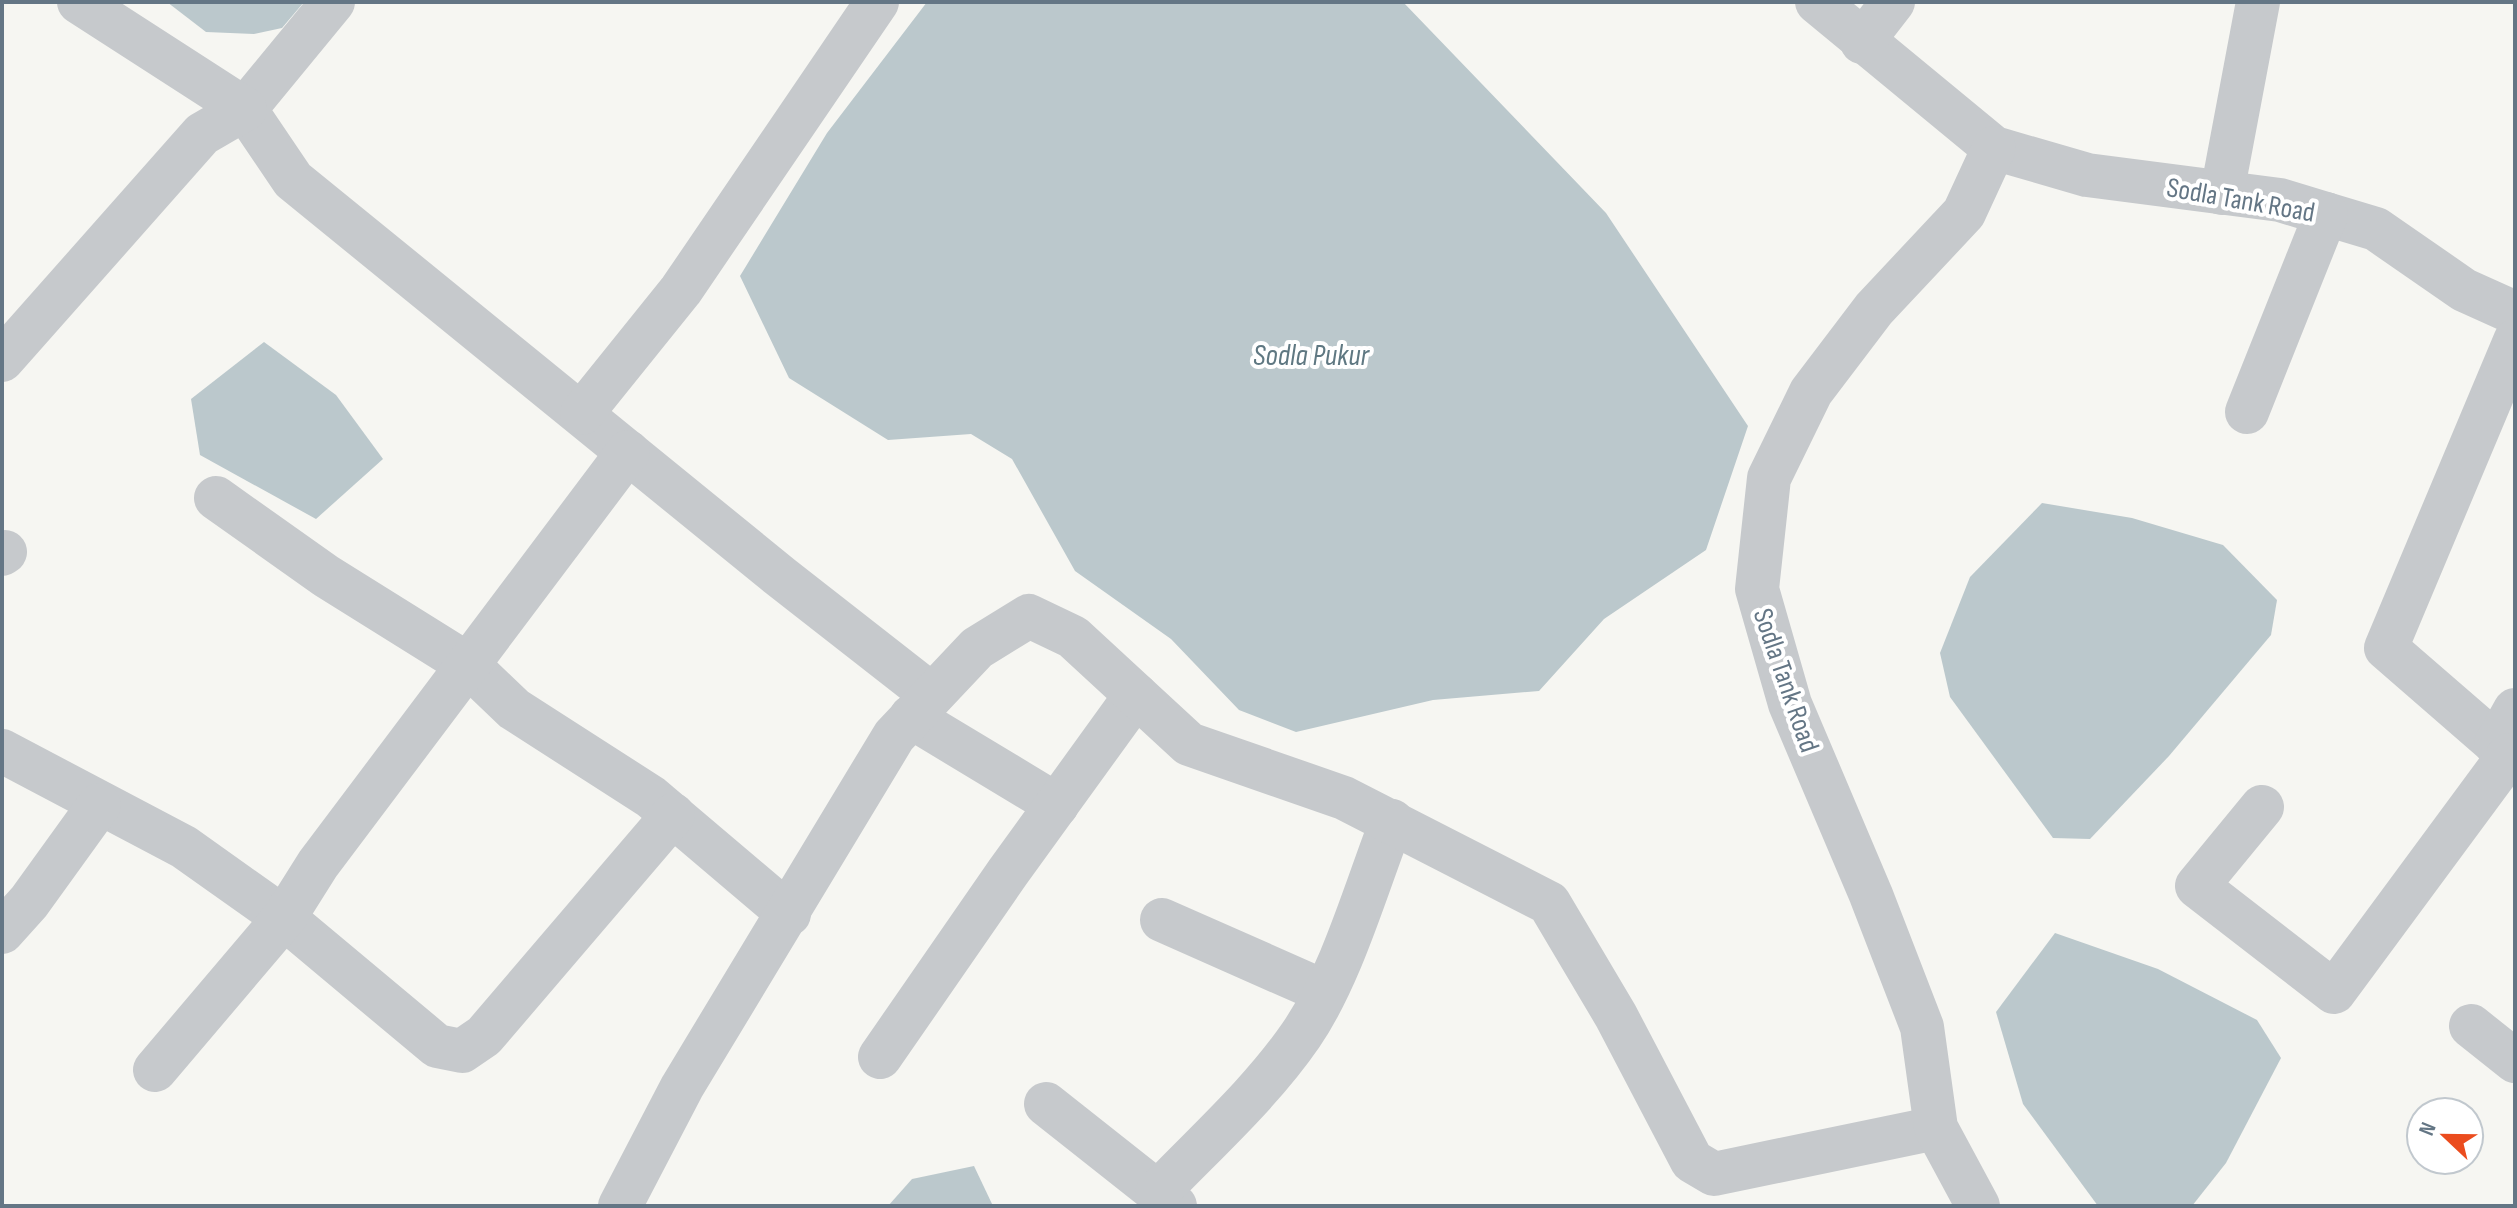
<svg xmlns="http://www.w3.org/2000/svg" width="2517" height="1208" font-family="'Sofia Sans Condensed',sans-serif">
<style>
.water{fill:#bbc8cc}
.lines{fill:none;stroke-linecap:round;stroke-linejoin:round}
.minor{stroke:#c6c9cc;stroke-width:44}
.labels{text-anchor:middle;stroke-width:8;stroke-linejoin:round;paint-order:stroke}
.street-label{font-size:28px;fill:#647685;stroke:#fff}
.water-label{font-size:30px;font-style:italic;fill:#5f7882;stroke:#fff}
</style>
<rect width="100%" height="100%" fill="#f6f6f2"/>
<g class="water">
<polygon points="167,2 304,2 282,28 254,34 206,32"/>
<polygon points="927,2 1403,2 1606,213 1748,426 1706,550 1604,619 1539,691 1433,700 1296,732 1239,710 1171,639 1075,571 1012,459 971,434 888,440 789,378 740,276 827,133"/>
<polygon points="264,342 336,395 383,459 316,519 200,455 191,399"/>
<polygon points="2042,503 2132,518 2223,545 2277,600 2271,635 2169,756 2090,839 2053,838 1950,697 1940,653 1970,577"/>
<polygon points="2055,933 2158,969 2257,1020 2281,1058 2226,1163 2192,1206 2098,1206 2023,1104 1996,1012"/>
<polygon points="974,1166 993,1206 888,1206 912,1179"/>
</g>
<g class="lines">
<g class="minor">
<polyline points="333,2 245,109 293,180 781,577 932,695"/>
<polyline points="1817,2 1994,148 2087,175 2280,200 2326,214 2376,229 2464,290 2515,313"/>
<polyline points="1862,42 1893,2"/>
<polyline points="2222,193 2258,2"/>
<polyline points="2515,341 2386,648 2515,760"/>
<polyline points="2,360 202,134 245,109 79,2"/>
<polyline points="2247,412 2326,214"/>
<polyline points="582,413 681,290 877,2"/>
<polyline points="216,498 326,576 467,664 514,709 651,797 789,914"/>
<polyline points="2,554 5,552"/>
<polyline points="911,717 1057,805"/>
<polyline points="2496,744 2515,710"/>
<polyline points="2,751 184,847 284,918 437,1046 462,1051 484,1036 673,815"/>
<polyline points="2262,807 2197,886 2334,992 2509,755"/>
<polyline points="1162,920 1325,992"/>
<polyline points="2,932 29,902 99,805"/>
<polyline points="2471,1026 2515,1061"/>
<polyline points="880,1057 1008,872 1136,695"/>
<polyline points="155,1070 284,918 318,864 628,452"/>
<polyline points="1046,1104 1175,1206"/>
<path d="M1157,1193c49,-51 104,-100 144,-158 40,-58 65,-147 91,-214"/>
<polyline points="620,1206 682,1087 894,736 977,648 1029,616 1073,637 1189,744 1344,798 1549,903 1616,1016 1692,1161 1714,1174 1936,1128"/>
<polyline points="1978,1206 1936,1128 1922,1027 1871,895 1790,704 1757,589 1769,478 1811,392 1874,309 1964,213 1994,148"/>
</g>
</g>
<g class="labels">
<g class="street-label">
<text transform="translate(2241 199) rotate(10)" y="10">Sodla Tank Road</text>
<text transform="translate(1787 680) rotate(71)" y="10">Sodla Tank Road</text>
</g>
<g class="water-label">
<text x="1311" y="365">Sodla Pukur</text>
</g>
</g>
<rect width="2517" height="1208" fill="none" stroke="#647685" stroke-width="8"/>
<g transform="translate(2445 1136) rotate(292)"><circle r="38" fill="#ffffff" stroke="#c1c8ce" stroke-width="2"/>
<path d="M0-6L14 30L0 20L-14 30Z" fill="#eb4c1e"/>
<text y="-12" font-size="22" font-weight="bold" text-anchor="middle" fill="#647685">N</text>
</g>
</svg>
